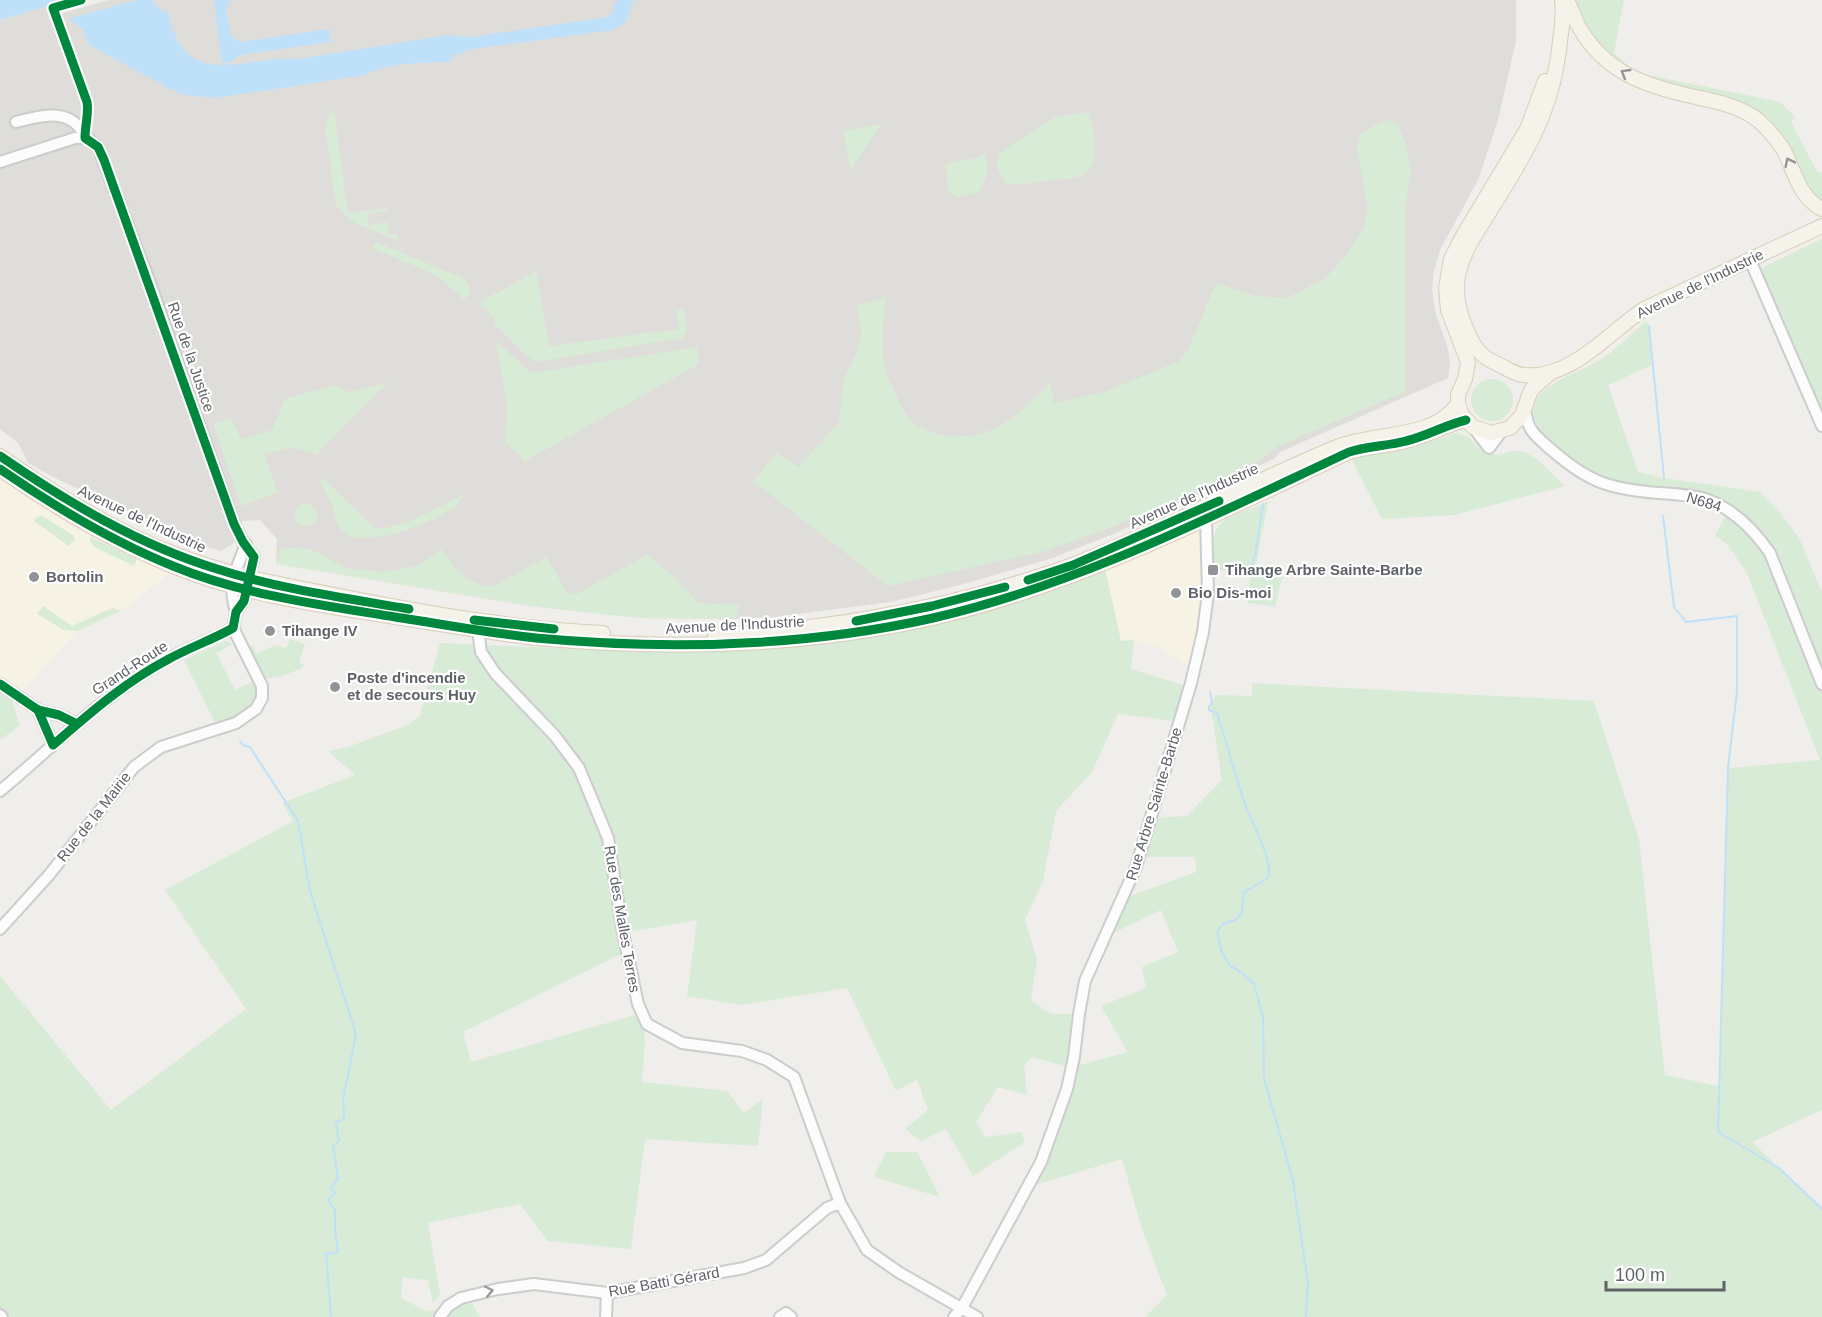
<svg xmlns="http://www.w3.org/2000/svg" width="1822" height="1317" font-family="Arial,sans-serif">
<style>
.commercial{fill:#f7f3e4}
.industrial{fill:#dfddda}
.green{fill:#d8ebd6}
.water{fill:#bfe0f9}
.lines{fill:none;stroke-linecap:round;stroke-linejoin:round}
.stream{stroke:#bfe0f9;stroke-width:2}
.minor-casing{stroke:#cbcccc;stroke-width:14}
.major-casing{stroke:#d7ceb8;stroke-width:16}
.minor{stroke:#fdfcfc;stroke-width:10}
.major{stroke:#f4f2e9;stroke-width:14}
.cycleway-casing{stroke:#fff;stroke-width:13}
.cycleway{stroke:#00873e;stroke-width:9}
.oneway{stroke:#939595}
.oneway2{stroke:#96999c}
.poi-dot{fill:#919496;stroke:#fff;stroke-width:2}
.labels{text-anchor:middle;stroke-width:4.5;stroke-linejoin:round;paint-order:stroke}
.street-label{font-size:15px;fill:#5f6368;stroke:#fff}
.poi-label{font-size:15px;font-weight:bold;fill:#5f6368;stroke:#fff;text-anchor:start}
</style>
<rect width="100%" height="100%" fill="#efeeea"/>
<g class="commercial">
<polygon points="0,479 77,530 169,574 121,611 77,631 20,693 0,680"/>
<polygon points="1206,525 1214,530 1211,546 1214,570 1199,666 1190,667 1160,648 1134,640 1121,641 1105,569"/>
</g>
<polygon class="industrial" points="109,0 1516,0 1516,41 1498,120 1478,180 1440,250 1434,271 1432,289 1435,311 1448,349 1450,363 1448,378 1280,452 1275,458 1201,495 1113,534 1050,559 960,585 891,602 774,617 736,619 641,618 538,607 276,564 277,539 260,520 243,521 233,544 221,551 196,544 174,527 144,518 61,481 28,463 18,443 0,429 0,20 58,2 59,14"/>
<g class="green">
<path d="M1575,0h49l-10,53 21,19c-23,-15 -60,-42 -60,-72z"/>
<polygon points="1653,76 1780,102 1795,117 1791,122 1815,168 1819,173 1822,172 1822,203 1817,201 1753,109 1729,98 1685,90 1649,78"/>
<polygon points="334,111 348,213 386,208 387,211 367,214 369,225 387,222 389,235 397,234 398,241 353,222 336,205 325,127 329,115"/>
<path d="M1089,112c3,18 16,55 -9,64 -9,3 -19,3 -28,4 -15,2 -31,6 -47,3 -6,-10 -11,-18 -6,-30l56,-36z"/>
<path d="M1388,120l8,3 9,18 6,31 -5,33v186l-128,55 -17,13 -61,30 -85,37 -70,25 -157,35 -135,-105 24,-28 21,14 41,-44 4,-42 14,-29 4,-18 -4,-28 28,-9c-1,17 -4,54 0,69 3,13 19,50 29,57 23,18 63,17 88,2 19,-11 33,-27 48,-43l4,21 50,-11 76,-31 8,-11 28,-67 40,13 31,2 39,-20 23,-27 15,-24 3,-20 -10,-60 3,-12 15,-10z"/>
<polygon points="882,124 851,170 843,131"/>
<path d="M985,152c3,20 5,24 -7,41l-20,4 -9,-5 -4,-28 32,-6z"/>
<polygon points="1822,239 1822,426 1755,271"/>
<polygon points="376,242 463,278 468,284 471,292 464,300 436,275 372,248"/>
<polygon points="536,271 549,346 679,329 676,311 684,309 687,329 683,338 537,362 529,358 495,324 494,318 480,305 484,300"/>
<path d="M1646,321l3,5 3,39 -44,20 30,87 26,6 96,14 19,19 20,27 23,54v518l-70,32 70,67v108h-677l22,-22 -25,-66 -20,-70 -84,25 -8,-2 41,-114 -39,-11 -8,9 3,29 -29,-8 -22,35 10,15 35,-5 4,10 -52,34 -27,-47 -25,12 -16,-12 23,-19 -11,-30 -21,11 -49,-103 -106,17 -54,-9 10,-76 -73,13 3,18 -164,81 8,30 171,-49 3,28 -3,41 85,9 17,22 19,-14 -5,47 -113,-7 -14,110 -83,-8 -28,-37 -92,19 12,72 -7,8 -5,-23 -25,-3 -2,21 25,13 46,-8 8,14h-480v-341l111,134 135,-101 -81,-119 128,-69 -11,-18 73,-28 -27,-24 20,-4 62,-23 10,-9 20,-72c141,6 284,16 425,-6l240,-68 16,72 13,-1 -3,29 52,16 -9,36 -56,-7 -26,58 -36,39 -13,70 -18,39 12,40 -6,40 20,14h28l-7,53 56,-15 -27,-46 45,-18 -4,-21 36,-15 -17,-42 -56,27 17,-38 74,-27 -1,-15h-49l9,-39 32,-2 35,-36 -12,-77 7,-8 35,1v-13l342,18 45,139 26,235 54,11 9,-318 92,-8 -74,-189 -20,-28 -11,-7 13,-26 -122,-30 -21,-9 -51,-43 4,-3c-23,-36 41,-51 62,-65 16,-10 31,-26 46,-39z"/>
<polygon points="496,341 532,373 697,347 699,364 525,461 505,442 507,407"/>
<circle cx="1492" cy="400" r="21"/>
<polygon points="387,383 316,455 292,447 264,454 278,492 241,506 213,424 231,418 241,439 272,430 285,399 335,385 349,392"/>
<path d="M1455,433c22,4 18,14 31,19 17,7 17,-2 31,-1 17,0 36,24 48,35l-110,29 -73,4 -30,-59 17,-6 42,-5z"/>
<path d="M323,478l53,51c31,-2 59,-21 87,-34 -2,4 -4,9 -8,12 -20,14 -87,43 -110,26 -12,-9 -9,-21 -15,-33 -3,-6 -7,-11 -10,-17z"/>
<path d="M1268,502l-12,64 28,4 -9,37 -27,-4 3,-31 -37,-2c-6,-55 9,-50 54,-68z"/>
<circle cx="306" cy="515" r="11"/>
<polygon points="42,516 73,535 75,539 69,546 34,521 37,517"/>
<polygon points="90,537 137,559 134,566 94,547 89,539"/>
<path d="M300,547l16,5 30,16 38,4 32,-6 25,-17c18,24 21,32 51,38l55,-30 20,36 10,1 70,-39 28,23 24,25 40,2 -3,14 -95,-1 -103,-11 -262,-43 4,-15z"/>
<polygon points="43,606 72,626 112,608 121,611 77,631 64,630 37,614"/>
<path d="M290,639l15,5 -6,19 5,1 -2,4c-13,5 -28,14 -41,8l-13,-29 4,-2 5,9 18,-9 11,3z"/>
<path d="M226,641l7,3 -17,9 19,37 17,-8 6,14c-10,18 -24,23 -42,29l-32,-65z"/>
<polygon points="0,690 11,698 20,725 0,740"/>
<polygon points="886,1152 917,1152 940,1197 874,1177"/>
</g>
<g class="water">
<polygon points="0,0 67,0 0,20"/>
<path d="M136,0h15l10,10 7,3c3,10 6,21 11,30 25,41 80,11 118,16l152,-24 21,2 139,-20 8,-17h17l-9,23 -12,7 -141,19 -18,7 -5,6c-28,1 -58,0 -84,13l-149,23 -31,-3 -13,-5 -83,-45 -7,-16 -11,-8v-3z"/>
<polygon points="214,0 230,0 226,10 231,36 240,42 329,29 331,42 240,55 231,62 222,63"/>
</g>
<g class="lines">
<g class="stream">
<polyline points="1649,326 1664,478"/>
<polyline points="1663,516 1674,607 1686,622 1737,616 1737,691 1728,768 1718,1132 1779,1168 1822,1209"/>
<polyline points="1251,567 1255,556 1263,504"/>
<path d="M1210,692l2,11 -3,4v3l8,3c10,31 18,63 29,94 7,19 27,52 22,71l-24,14 -2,20 -7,8 -12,4 -6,8 4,18 9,16 11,6 13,12 9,33 1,61 29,103 15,103 -2,33"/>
<polyline points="240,741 243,745 250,747 298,821 310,891 356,1034 343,1100 344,1119 336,1122 339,1141 333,1146 338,1179 331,1187 335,1193 328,1200 335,1210 335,1231 338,1252 326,1254 331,1317"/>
</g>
<g class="minor-casing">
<g id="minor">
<polyline points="0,162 75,138 85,138"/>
<polyline points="1750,260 1822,426"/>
<path d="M1525,408c2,24 12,29 29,44 36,31 57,37 104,41 17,1 35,2 50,7 27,10 46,30 62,53l52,131"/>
<polyline points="1473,427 1489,448 1501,432"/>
<path d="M236,612c-9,-28 0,-41 10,-68"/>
<polyline points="478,630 481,652 495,673 555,736 579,768 608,838 623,933 638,1004 647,1024 682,1043 742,1051 767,1060 794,1077 840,1203 867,1250 900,1273 977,1317"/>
<polyline points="0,684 38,710 59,715 77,724"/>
<polyline points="38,710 53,745"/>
<path d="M0,791c54,-45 104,-97 166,-131 22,-12 46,-20 67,-32l3,-16 8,-11 10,-44 -11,-15 -9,-18 -84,-241 -52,-136c-9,-6 -13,-12 -19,-20 -15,-19 -44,-10 -63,-5"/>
<polyline points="0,929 49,875 134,767 161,747 236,723 256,709 262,698 262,686 233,628"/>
<polyline points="0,1315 2,1317"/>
<polyline points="440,1317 448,1306 461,1298 498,1289 534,1284 607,1293 744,1268 766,1260 827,1208 840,1203"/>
<polyline points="606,1317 607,1293"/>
<polyline points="780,1317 786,1313 791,1317"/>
<polyline points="954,1317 962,1308 1041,1162 1067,1089 1074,1057 1079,1014 1085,981 1136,867 1191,683 1203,632 1208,593 1206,519 1208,513"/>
</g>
</g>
<g class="major-casing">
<g id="major">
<path d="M1562,0c2,14 0,27 -2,41 -6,65 -31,108 -65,162 -13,22 -30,44 -36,68 -6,24 2,49 13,70 7,14 16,19 30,25 7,4 13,8 21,9 48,5 85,-42 121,-66l178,-83"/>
<path d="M1567,0c4,8 7,17 11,25 26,48 68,61 117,72 23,5 45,9 64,24 9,8 17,18 24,28 11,20 16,49 39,60"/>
<polyline points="1545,81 1527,129 1464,234 1451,259 1446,288 1448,310 1468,362 1465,379 1458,395 1458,404 1462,415 1473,427 1491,433 1510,428 1522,415 1531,390 1551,372"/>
<path d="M0,456c55,38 112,74 174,98 59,23 119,33 181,45 82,16 165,30 248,34"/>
<path d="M0,469c55,38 111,72 173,97 70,29 148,39 222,51 47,7 94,16 141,21 131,12 268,9 397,-20 147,-34 281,-103 416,-166 19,-6 38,-6 57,-11 21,-5 39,-16 60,-21"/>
<path d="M715,635c90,-4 178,-18 265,-41 32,-9 64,-18 95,-30 89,-35 173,-80 262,-117 31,-13 83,-10 108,-30 5,-4 9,-9 13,-13"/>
</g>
</g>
<use href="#minor" class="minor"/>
<use href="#major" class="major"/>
<g class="cycleway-casing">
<g id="cycleway">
<path d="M0,456c67,46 139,89 217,113 62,20 128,29 192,40"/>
<path d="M0,469c55,38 111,72 173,97 70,29 148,39 222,51 47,7 94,16 141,21 131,12 268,9 397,-20 147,-34 281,-103 416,-166 19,-6 38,-6 57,-11 21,-5 39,-16 60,-21"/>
<polyline points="1028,580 1073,565 1219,501"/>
<polyline points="474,620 554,629"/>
<polyline points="856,621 932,606 1005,587"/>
<polyline points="0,684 38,710 59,715 77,724"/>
<path d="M38,710l15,35c36,-31 72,-63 114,-85 21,-12 45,-20 66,-32l3,-16 8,-11 10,-44 -11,-15 -9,-18 -130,-364 -6,-13 -13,-9c0,-13 4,-24 2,-36l-34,-94 28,-8"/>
</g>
</g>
<use href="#cycleway" class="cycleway"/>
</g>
<defs><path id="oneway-chevron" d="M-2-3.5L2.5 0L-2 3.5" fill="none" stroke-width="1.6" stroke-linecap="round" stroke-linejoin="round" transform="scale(1.5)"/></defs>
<g class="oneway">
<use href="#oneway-chevron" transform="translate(1625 73) rotate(-149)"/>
<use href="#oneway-chevron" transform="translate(1789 162) rotate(-116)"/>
</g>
<use class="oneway2" href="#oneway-chevron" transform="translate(489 1291) rotate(-12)"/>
<g class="poi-dot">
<rect x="1207" y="564" width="12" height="12" rx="3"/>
<circle cx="34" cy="577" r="6"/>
<circle cx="1176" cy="593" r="6"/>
<circle cx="270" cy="631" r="6"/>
<circle cx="335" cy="687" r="6"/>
</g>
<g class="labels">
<g class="street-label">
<text transform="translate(1700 284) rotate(-26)" y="5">Avenue de l'Industrie</text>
<text transform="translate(191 357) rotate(71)" y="5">Rue de la Justice</text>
<text transform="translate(1194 496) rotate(-24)" y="5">Avenue de l'Industrie</text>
<text transform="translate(1704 502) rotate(17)" y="5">N684</text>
<text transform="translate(142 519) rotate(25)" y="5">Avenue de l'Industrie</text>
<text transform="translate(735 625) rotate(-3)" y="5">Avenue de l'Industrie</text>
<text transform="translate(130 668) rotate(-33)" y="5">Grand-Route</text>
<text transform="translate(1154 804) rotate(-73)" y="5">Rue Arbre Sainte-Barbe</text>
<text transform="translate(94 817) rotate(-52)" y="5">Rue de la Mairie</text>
<text transform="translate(622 919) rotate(80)" y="5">Rue des Malles Terres</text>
<text transform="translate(664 1282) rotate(-10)" y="5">Rue Batti Gérard</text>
</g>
<g class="poi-label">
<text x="1225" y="575">Tihange Arbre Sainte-Barbe</text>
<text x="46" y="582">Bortolin</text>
<text x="1188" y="598">Bio Dis-moi</text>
<text x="282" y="636">Tihange IV</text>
<text x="347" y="683">Poste d'incendie<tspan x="347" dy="17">et de secours Huy</tspan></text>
</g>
</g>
<path d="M1606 1281v9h118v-9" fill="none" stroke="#5f6368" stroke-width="3"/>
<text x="1615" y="1281" font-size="18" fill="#5f6368" stroke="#ffffff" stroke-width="4.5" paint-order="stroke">100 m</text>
</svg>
